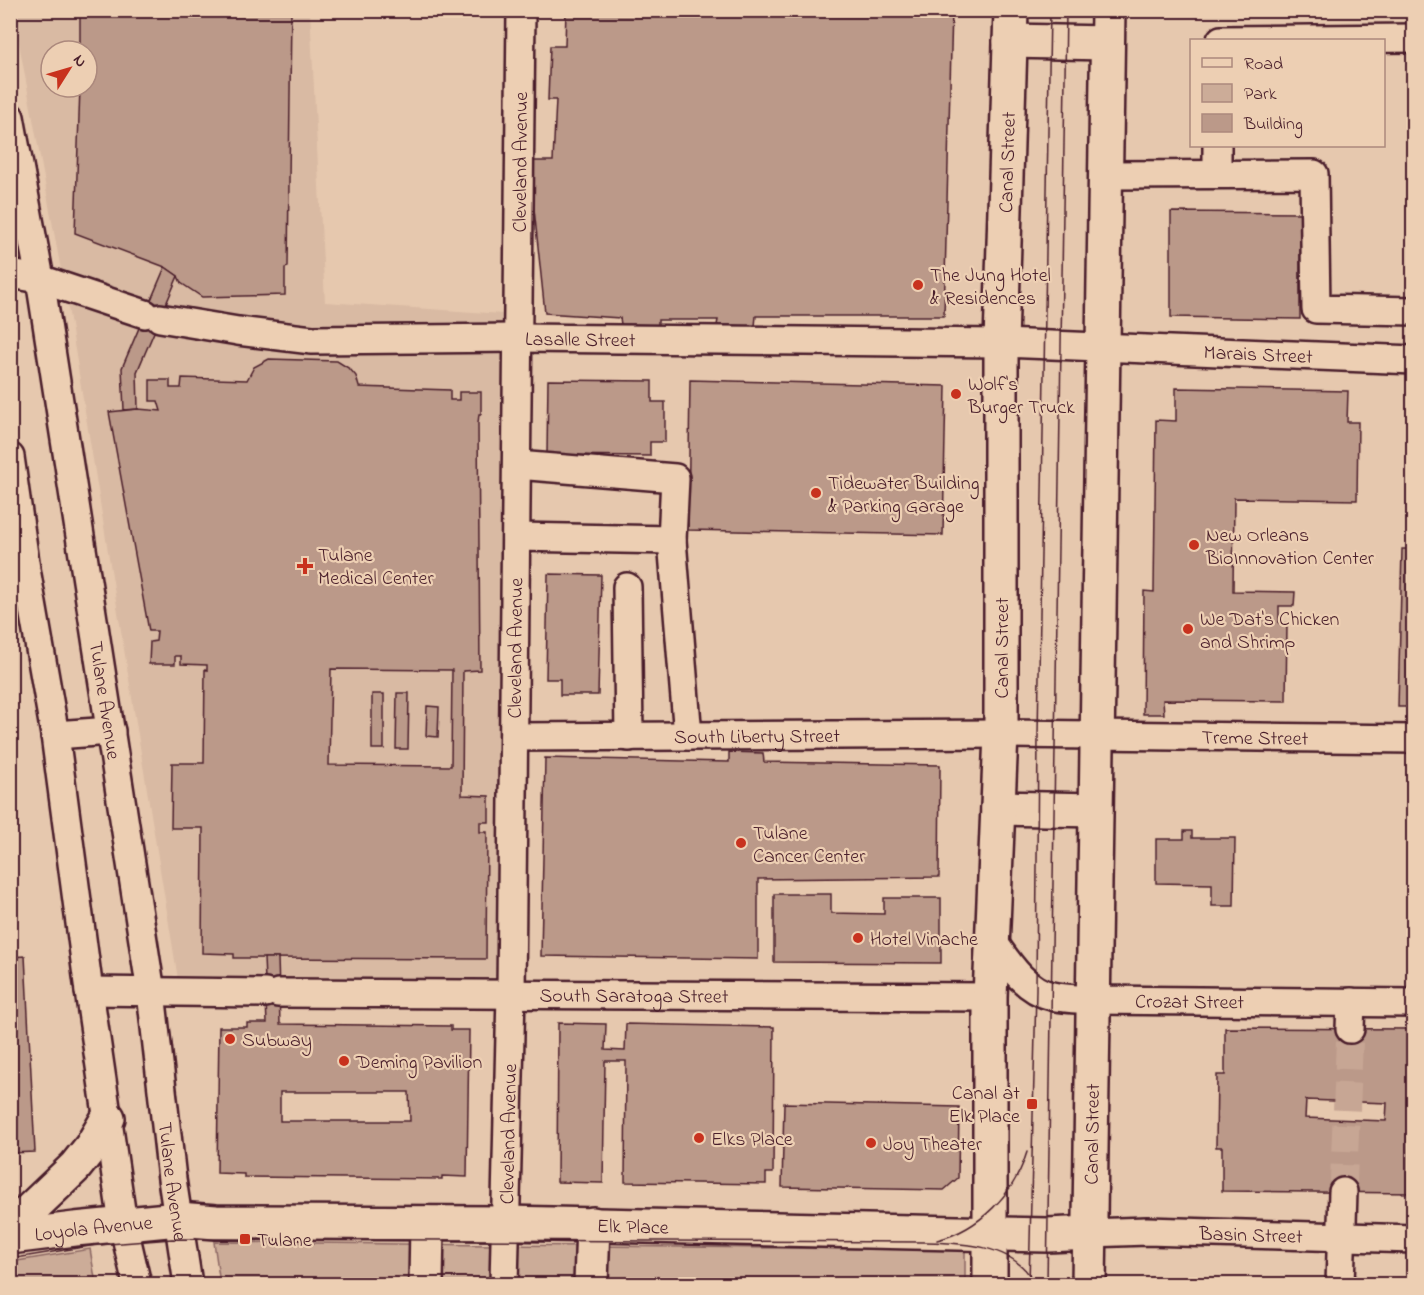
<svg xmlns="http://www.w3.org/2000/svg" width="1424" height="1295" font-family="'Indie Flower',sans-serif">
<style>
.built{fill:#d9baa3;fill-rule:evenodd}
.green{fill:#ccac98;stroke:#8b6662;stroke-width:1.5}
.building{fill:#bb9989;stroke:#4a1f2b;stroke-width:1.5;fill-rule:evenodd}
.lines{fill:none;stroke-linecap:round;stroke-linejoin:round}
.minor-tunnel{stroke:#c7a694;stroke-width:27;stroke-dasharray:27 14;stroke-linecap:butt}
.minor-casing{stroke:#4a1f2b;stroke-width:32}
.major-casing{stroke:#4a1f2b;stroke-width:38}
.minor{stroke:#edcfb3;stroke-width:27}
.major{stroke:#edcfb3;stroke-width:33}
.tram{stroke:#4a1f2b;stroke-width:1.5}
.poi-dot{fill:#c8321e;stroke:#edcfb3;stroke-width:2}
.labels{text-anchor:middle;stroke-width:4.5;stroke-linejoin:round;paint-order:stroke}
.street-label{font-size:20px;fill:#4a1f2b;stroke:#edcfb3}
.poi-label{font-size:20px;fill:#4a1f2b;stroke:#edcfb3;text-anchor:start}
</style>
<rect width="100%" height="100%" fill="#e6c8ae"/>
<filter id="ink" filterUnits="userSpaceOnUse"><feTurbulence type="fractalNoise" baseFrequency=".0167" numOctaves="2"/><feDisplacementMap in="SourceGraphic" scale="12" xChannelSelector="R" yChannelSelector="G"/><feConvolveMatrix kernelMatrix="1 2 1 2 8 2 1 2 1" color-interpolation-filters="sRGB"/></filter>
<g filter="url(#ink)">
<path class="built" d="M13,11h297l15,291 178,12 1,48 -9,621 -317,-4 -109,-666zM51,51h36v36h-36z"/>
<g class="green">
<polygon points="214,1242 965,1250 965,1284 220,1284"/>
<polygon points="90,1249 96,1284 11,1284 11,1262"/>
</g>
<g class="building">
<polygon points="80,10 291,10 288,267 285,268 285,295 202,297 181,283 178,276 165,267 75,233 80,87 87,87 87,51 80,51"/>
<polygon points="566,10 952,10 944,316 756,316 755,326 717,325 718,320 658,320 658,325 621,324 620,318 545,313 529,161 553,161 556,100 548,100 550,46 565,46"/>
<polygon points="1171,212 1300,213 1300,319 1171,317"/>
<polygon points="165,267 178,276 137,372 138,409 124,410 122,368"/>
<path d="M269,359l68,2 13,8 6,7 3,11 91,3v10h9v-8h22v22h-2l-1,9 2,247 -17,1 -1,124 27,1v26h-9v10h7l-1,127 -252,-1v-4l-32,-1 1,-125h-32l1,-65h32l1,-94 2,1v-5l-26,-1v-8h-6v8h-26l1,-22 6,-1 1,-10h-8l-40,-219 29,-3 23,2 -3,-10h-8v-21h20v8h11l1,-10 65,2 7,-13zM331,669l121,1 -1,96 -122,-1z"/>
<polygon points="548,380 652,381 652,402 665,402 665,442 650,442 650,456 547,455"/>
<polygon points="690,380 946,386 943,535 688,530"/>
<polygon points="1176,388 1348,391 1347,422 1358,422 1357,500 1234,498 1233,591 1295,592 1294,606 1279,606 1279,623 1287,623 1286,701 1163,700 1164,714 1143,714 1144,591 1154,592 1156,420 1176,421"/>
<polygon points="1402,549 1414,549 1414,707 1398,707"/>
<polygon points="548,574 601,575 598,695 560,695 560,679 546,679"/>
<polygon points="397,693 409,693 408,749 396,749"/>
<rect x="372" y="694" width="12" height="55"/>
<polygon points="427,706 439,707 438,737 426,736"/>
<polygon points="729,752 763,753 764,762 940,765 939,877 758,879 758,959 541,956 545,758 729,762"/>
<polygon points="1184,831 1192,831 1192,838 1235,838 1234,906 1212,906 1212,884 1156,883 1156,839 1184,839"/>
<polygon points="774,894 831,894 831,913 884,914 884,898 941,898 941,963 774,962"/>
<polygon points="25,956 35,1152 10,1153 10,957"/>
<path d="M264,958h14l2,66 171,2v4h18l-2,147 -25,-1v3l-198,-2v-3l-27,-1 2,-146h28v-4h20zM280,1092h129l1,29h-130z"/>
<polygon points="558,1023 606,1024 605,1050 625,1051 626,1024 774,1027 773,1173 766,1173 766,1184 625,1182 626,1061 605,1061 603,1183 557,1182"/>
<path d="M1225,1028l189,1v164l-192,-2v-44h-6l1,-72h8zM1306,1100l81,3 -1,18 -81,-3z"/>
<polygon points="784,1103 959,1107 958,1178 944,1190 782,1187"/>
</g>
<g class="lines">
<polyline class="minor-tunnel" points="1343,1192 1350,1029"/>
<g class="minor-casing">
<g id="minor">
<polyline points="1221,40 1414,38"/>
<path id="s1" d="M10,117l30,162 111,713 21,187 16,105"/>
<polyline points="1217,174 1217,146"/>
<polyline points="1106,175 1314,174 1316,309 1414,311"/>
<polyline points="10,274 40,279 145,314"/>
<path id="s2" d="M160,318l78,13 74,9 206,-2 483,5 413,17"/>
<polyline points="10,457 26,569 55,735 89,991 123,1224 137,1284"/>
<polyline points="516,537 672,540 675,478 517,465"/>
<polyline points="672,540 688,736"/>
<polyline points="627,587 629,737"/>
<polyline points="55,735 111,731"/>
<path id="s3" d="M514,737l487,-3 413,5"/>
<path id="s4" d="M992,940c15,21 32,50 60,56 13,3 28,3 41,4l321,3"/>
<polyline points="89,991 265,993"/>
<path id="s5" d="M278,993l712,4"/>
<polyline points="1350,1029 1351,1002"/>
<path id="s6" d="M1089,1233l58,-2 267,8"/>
<path id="s7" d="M504,1284l7,-291 10,-983"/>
<polyline points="1340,1284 1343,1192"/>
</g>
</g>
<g class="major-casing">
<g id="major">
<polyline points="1010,41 1107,43"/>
<polyline points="998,808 1096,810"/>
<polyline points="10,1229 75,1167 91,1147 108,1118"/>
<path id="s8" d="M10,1237l65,-8 103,-10 38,3 290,1 542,12 41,-2"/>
<polyline points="426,1284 427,1223"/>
<polyline points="591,1284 593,1224"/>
<path id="s9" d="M990,1284v-287l11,-263v-391l10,-333"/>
<path id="s10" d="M1089,1284l19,-1274"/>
</g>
</g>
<use href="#minor" class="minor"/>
<use href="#major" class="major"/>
<g class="tram">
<path d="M937,1240c42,-10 78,-47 90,-88"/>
<path d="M10,1259l86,-14 76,-6 753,3c36,1 84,2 106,35"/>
<polyline points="1029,1284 1036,990 1038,735 1050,10"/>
<polyline points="1047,1284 1066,10"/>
</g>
</g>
</g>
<g class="poi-dot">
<circle cx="918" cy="285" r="6"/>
<circle cx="956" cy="394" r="6"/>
<circle cx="816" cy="493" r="6"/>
<circle cx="1194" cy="545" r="6"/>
<path d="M302 557h6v6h6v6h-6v6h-6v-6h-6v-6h6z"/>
<circle cx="1188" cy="629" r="6"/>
<circle cx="741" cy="843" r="6"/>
<circle cx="858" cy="938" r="6"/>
<circle cx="230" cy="1039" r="6"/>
<circle cx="344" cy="1061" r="6"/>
<rect x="1026" y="1098" width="12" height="12" rx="3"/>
<circle cx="699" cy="1138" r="6"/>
<circle cx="871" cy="1143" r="6"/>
<rect x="239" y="1233" width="12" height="12" rx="3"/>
</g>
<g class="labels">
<g class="street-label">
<text dy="7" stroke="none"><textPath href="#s7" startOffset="1122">Cleveland Avenue</textPath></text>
<text dy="7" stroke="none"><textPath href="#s9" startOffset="1122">Canal Street</textPath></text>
<text dy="7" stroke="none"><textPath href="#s2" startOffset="422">Lasalle Street</textPath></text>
<text dy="7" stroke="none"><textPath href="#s2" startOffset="1100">Marais Street</textPath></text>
<text dy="7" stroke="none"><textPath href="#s7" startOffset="636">Cleveland Avenue</textPath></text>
<text transform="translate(1001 648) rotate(-90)" y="7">Canal Street</text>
<text dy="7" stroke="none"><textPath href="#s1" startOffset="591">Tulane Avenue</textPath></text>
<text dy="7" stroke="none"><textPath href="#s3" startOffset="243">South Liberty Street</textPath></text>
<text dy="7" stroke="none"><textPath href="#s3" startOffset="741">Treme Street</textPath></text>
<text dy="7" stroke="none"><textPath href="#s5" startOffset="356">South Saratoga Street</textPath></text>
<text dy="7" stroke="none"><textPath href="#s4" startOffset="222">Crozat Street</textPath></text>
<text dy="7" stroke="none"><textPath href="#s7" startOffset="150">Cleveland Avenue</textPath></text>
<text dy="7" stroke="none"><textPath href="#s10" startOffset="150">Canal Street</textPath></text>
<text dy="7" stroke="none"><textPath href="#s1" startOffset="1077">Tulane Avenue</textPath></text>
<text dy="7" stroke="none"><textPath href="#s8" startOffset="624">Elk Place</textPath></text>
<text dy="7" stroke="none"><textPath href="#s8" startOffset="84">Loyola Avenue</textPath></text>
<text dy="7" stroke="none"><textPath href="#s6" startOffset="162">Basin Street</textPath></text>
</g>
<g class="poi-label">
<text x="930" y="281">The Jung Hotel<tspan x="930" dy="23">&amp; Residences</tspan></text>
<text x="968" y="390">Wolf's<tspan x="968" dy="23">Burger Truck</tspan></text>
<text x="828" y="489">Tidewater Building<tspan x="828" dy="23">&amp; Parking Garage</tspan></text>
<text x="1206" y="541">New Orleans<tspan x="1206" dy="23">BioInnovation Center</tspan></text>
<text x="318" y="561">Tulane<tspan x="318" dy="23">Medical Center</tspan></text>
<text x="1200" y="625">We Dat's Chicken<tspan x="1200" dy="23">and Shrimp</tspan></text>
<text x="753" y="839">Tulane<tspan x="753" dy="23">Cancer Center</tspan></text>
<text x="870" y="945">Hotel Vinache</text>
<text x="242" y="1046">Subway</text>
<text x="356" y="1068">Deming Pavilion</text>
<text x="1020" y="1099" text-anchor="end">Canal at<tspan x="1020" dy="23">Elk Place</tspan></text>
<text x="711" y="1145">Elks Place</text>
<text x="883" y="1150">Joy Theater</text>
<text x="257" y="1246">Tulane</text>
</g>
</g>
<rect width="1424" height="1295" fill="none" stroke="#edcfb3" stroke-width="36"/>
<rect x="18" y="18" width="1388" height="1259" fill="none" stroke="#4a1f2b" stroke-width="2" filter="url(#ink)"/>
<rect x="1190" y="39" width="195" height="108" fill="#edcfb3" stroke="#ac897d" stroke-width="1.5"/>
<rect x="1202" y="58" width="30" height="9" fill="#edcfb3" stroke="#ac897d" stroke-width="1.5"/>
<text x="1244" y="69" font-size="18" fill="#4a1f2b">Road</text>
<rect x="1202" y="84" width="30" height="18" fill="#ccac98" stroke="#ac897d" stroke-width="1.5"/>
<text x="1244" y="99" font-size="18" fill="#4a1f2b">Park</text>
<rect x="1202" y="114" width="30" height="18" fill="#bb9989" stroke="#ac897d" stroke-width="1.5"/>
<text x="1244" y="129" font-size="18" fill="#4a1f2b">Building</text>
<g transform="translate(69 69) rotate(53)"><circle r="28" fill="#edcfb3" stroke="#ac897d" stroke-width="1.5"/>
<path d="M0-4.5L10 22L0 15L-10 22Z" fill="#c8321e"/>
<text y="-9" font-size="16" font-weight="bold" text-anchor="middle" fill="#4a1f2b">N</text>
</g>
</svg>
